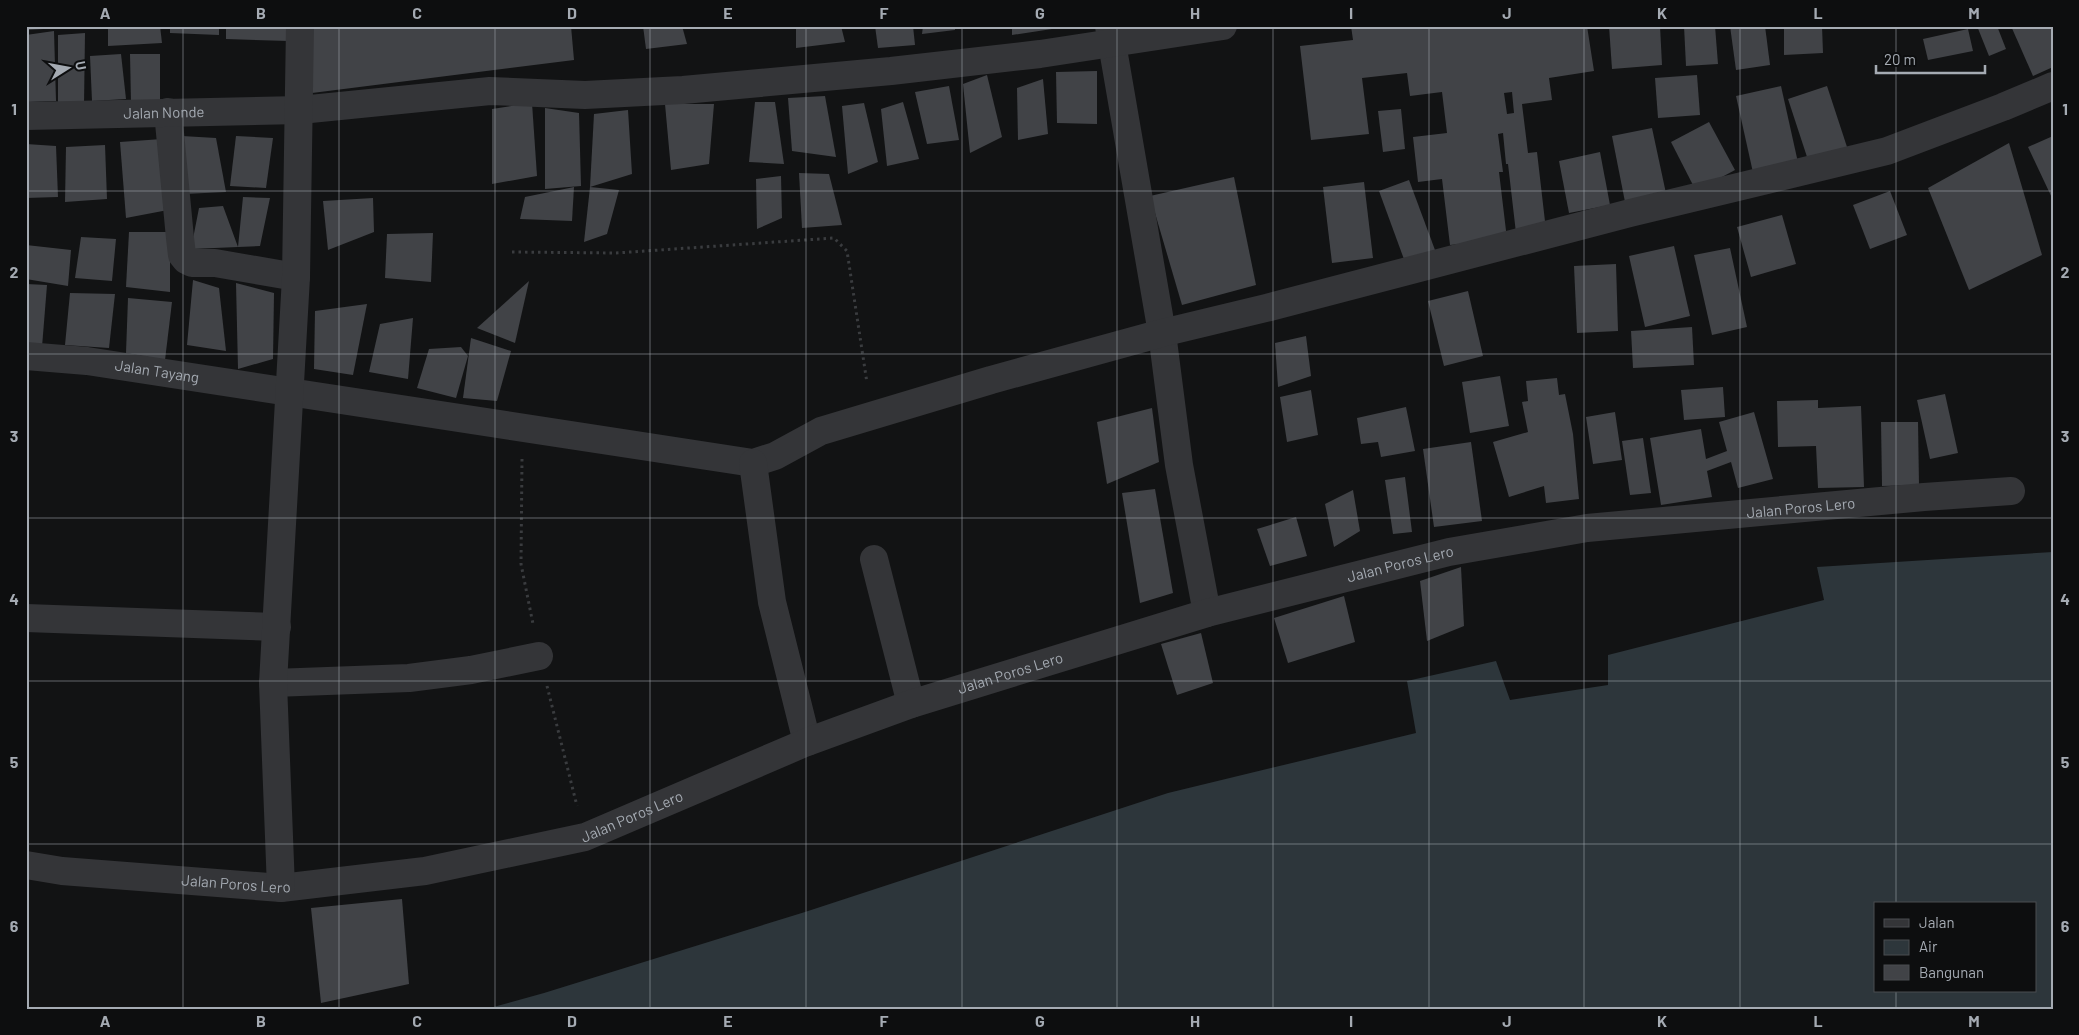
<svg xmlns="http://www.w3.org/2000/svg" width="2079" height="1035" font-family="Barlow,sans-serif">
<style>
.water{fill:#2d363b;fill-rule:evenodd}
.building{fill:#414347;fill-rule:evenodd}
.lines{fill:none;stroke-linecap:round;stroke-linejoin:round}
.path{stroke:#3a3c3f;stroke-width:3;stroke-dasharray:2.5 4;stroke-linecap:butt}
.minor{stroke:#343538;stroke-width:28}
.grid{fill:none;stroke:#a5abb3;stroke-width:1;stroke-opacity:0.55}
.labels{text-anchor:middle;stroke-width:4;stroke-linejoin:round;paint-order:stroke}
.street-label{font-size:15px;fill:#a5abb3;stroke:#0d0e0f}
.neatline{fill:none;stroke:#a5abb3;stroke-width:2}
.grid-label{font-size:16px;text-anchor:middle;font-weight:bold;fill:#a5abb3}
</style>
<rect width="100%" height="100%" fill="#121314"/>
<path class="water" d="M2053,552v457h-1567l58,-16 261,-81 363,-119 248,-60 -9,-52 89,-20 14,39 98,-15v-30l216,-55 -7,-33zM1875,904h160v87h-160z"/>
<g class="building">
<polygon points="26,26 61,26 61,28 26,30"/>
<polygon points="108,26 160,26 162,43 108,46"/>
<polygon points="170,26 219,26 219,35 170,33"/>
<polygon points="226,26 290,26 289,41 226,39"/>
<polygon points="312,26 571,26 574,60 312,93"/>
<polygon points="643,26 682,26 687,44 646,49"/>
<polygon points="796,26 841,26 845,42 796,48"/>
<polygon points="875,26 913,26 915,45 878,48"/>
<polygon points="923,26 955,26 955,30 922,34"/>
<polygon points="1012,26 1052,26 1052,29 1012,35"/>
<path d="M1351,26h236l7,45 -45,7 3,22 -30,4 6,49 9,-1 9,78 -30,3 -8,-69h-2l-3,-31 -5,1 5,38h-4l8,67 -57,6 -8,-66 -24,3 -5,-45 34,-4 -5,-41 -32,4 -3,-23 -45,5 7,56 -58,6 -11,-94 53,-6zM1512,92l2,21 -7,1 -3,-21z"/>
<polygon points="1609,26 1660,26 1662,65 1612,69"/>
<polygon points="1684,26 1715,26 1718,64 1686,66"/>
<polygon points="1730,26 1765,26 1770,65 1736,70"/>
<polygon points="1784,26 1822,26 1823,53 1784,55"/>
<polygon points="1977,26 1997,26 2006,49 1989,56"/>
<polygon points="2011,26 2053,26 2053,67 2033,76"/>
<polygon points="1968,29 1973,51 1928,60 1923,39"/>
<polygon points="54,31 56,101 26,102 26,35"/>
<polygon points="85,33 84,105 58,106 58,35"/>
<polygon points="121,54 126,99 92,101 90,56"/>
<polygon points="130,54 160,54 160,102 131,103"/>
<polygon points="1097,71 1097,124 1057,123 1056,72"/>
<polygon points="987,75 1002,137 970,153 963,84"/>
<polygon points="1697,75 1700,115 1658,118 1655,78"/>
<polygon points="1043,79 1048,134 1018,140 1017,88"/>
<polygon points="949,86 959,140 927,144 915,92"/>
<polygon points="1781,86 1799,167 1754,177 1736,96"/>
<polygon points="1827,86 1848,150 1809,163 1788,99"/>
<polygon points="825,96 836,157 792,151 788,98"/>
<polygon points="755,102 775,102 784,164 749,162"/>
<polygon points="903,102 919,159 887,166 881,109"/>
<polygon points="532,103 537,176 492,184 492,109"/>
<polygon points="864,103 878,162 848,174 842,106"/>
<polygon points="665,104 714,104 709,164 671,170"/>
<polygon points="545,108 579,113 581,186 545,189"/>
<polygon points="1401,109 1405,149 1383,152 1378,111"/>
<polygon points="628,110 632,174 590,187 594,114"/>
<polygon points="1709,122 1735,170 1696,191 1671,142"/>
<polygon points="1652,128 1667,198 1626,207 1612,136"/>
<polygon points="182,136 216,138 226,192 184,194"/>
<polygon points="236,136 273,138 266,188 230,186"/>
<polygon points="2053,136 2053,200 2028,147"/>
<polygon points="162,139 168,210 126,218 120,142"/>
<polygon points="2009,143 2042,255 1969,290 1928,188"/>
<polygon points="26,144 56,146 58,197 26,198"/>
<polygon points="105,145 107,199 65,202 66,147"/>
<polygon points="1600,152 1610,205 1569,213 1559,161"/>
<polygon points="799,173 829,174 842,225 802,228"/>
<polygon points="781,176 782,218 757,229 756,179"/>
<polygon points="1234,177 1256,285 1182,305 1150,196"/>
<polygon points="1409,180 1435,250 1405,262 1379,191"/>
<polygon points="1364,182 1373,258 1332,263 1323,187"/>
<polygon points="574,187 572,221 520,219 525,197"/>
<polygon points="590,187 619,190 607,234 584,242"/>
<polygon points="1890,191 1907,235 1870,249 1853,205"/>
<polygon points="243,197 270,198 260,246 238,247 191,249 199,208 223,206 238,247"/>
<polygon points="373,198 374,232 328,250 323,201"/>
<polygon points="1782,215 1796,264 1751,277 1737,227"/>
<polygon points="129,232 170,232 170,292 126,287"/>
<polygon points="433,233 431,282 385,278 387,234"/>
<polygon points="81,237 116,239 112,281 75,278"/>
<polygon points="26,245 71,250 68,286 26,279"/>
<polygon points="1674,246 1690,316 1645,327 1629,256"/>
<polygon points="1730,248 1747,327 1712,335 1694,255"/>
<polygon points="1616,264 1618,331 1577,333 1574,266"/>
<polygon points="193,280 219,288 226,351 187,345"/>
<polygon points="529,281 515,343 477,328"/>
<polygon points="236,283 274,293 273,359 238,369"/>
<polygon points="26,284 47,285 42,347 26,347"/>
<polygon points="1468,291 1483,356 1444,366 1428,301"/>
<polygon points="70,293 115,294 109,348 65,345"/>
<polygon points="128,298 172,302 165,360 126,353"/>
<polygon points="367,304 353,375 314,369 315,311"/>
<polygon points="413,318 408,379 369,372 380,324"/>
<polygon points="1692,327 1694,365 1633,368 1631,331"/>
<polygon points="1306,336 1311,376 1278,387 1275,343"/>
<polygon points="471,338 511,351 497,401 463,398"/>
<polygon points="461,347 468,356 456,398 417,388 429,349"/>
<polygon points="1500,376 1509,426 1470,433 1462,382"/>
<polygon points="1557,378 1559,395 1565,394 1573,434 1579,499 1546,503 1544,486 1509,497 1493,442 1528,432 1522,402 1528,401 1526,381"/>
<polygon points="1723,387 1725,417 1684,420 1681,390"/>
<polygon points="1311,390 1318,435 1287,442 1280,397"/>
<polygon points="1945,394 1958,453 1930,459 1917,400"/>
<polygon points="1818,400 1818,408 1861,406 1864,487 1818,488 1816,446 1778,447 1777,401"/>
<polygon points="1406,407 1415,451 1381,457 1378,442 1361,444 1357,418"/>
<polygon points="1152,408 1159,462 1107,484 1097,422"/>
<polygon points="1615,412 1622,460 1593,464 1586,417"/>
<polygon points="1754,412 1773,479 1738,488 1731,462 1707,471 1712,497 1661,505 1650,438 1701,429 1706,459 1727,451 1719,422"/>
<polygon points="1881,422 1918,422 1919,485 1882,486"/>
<polygon points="1643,438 1651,493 1630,495 1622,441"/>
<polygon points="1471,442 1482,521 1434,527 1423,449"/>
<polygon points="1405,477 1412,532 1393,534 1385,480"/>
<polygon points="1155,489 1173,593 1140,603 1122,493"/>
<polygon points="1353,490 1360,531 1334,547 1325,504"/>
<polygon points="1296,517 1307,556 1270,566 1257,529"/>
<polygon points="1461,567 1464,626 1427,641 1420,581"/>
<polygon points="1344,596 1355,642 1288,663 1274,618"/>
<polygon points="1201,633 1213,683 1177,695 1161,644"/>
<polygon points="402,899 409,984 321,1003 311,908"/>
</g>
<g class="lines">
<g class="path">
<polyline points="512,252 616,253 834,238 847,251 867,383"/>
<polyline points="522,459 521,564 533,624"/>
<polyline points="547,686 577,806"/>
</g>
<g class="minor">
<polyline points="1109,26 1162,333 1179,465 1207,613"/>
<polyline points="168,112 180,238 182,255 186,260 192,263 215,263 296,277"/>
<path id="s1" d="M26,116l274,-6 190,-19 95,4 98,-5 208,-19 149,-17 183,-28"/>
<path id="s2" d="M26,356l61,5 666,102 22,-7 46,-25 170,-51 171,-47 104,-25 364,-95 257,-62 116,-44 50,-21"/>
<polyline points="753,463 772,602 807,742"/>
<polyline points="874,559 911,704"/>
<polyline points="26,618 277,627"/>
<polyline points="273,683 409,678 471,670 539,656"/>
<path id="s3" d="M26,865l36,6 219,17 144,-17 160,-34 222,-95 104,-38 296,-91 242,-61 138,-24 337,-31 87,-6"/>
<polyline points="281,888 273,683 296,277 300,26"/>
</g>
</g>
<path class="grid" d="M183,26v983M339,26v983M495,26v983M650,26v983M806,26v983M962,26v983M1117,26v983M1273,26v983M1429,26v983M1584,26v983M1740,26v983M1896,26v878M26,191h2027M26,354h2027M26,518h2027M26,681h2027M26,844h2027M1896,991v18"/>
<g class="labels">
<g class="street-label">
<text dy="5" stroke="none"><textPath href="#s1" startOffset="138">Jalan Nonde</textPath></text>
<text dy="5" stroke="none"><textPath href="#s2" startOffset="132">Jalan Tayang</textPath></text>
<text dy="5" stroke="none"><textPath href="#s3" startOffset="1831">Jalan Poros Lero</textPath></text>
<text dy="5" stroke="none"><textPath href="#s3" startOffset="1426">Jalan Poros Lero</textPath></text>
<text dy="5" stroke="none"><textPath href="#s3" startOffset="1021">Jalan Poros Lero</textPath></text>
<text dy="5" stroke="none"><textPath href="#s3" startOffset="616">Jalan Poros Lero</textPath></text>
<text dy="5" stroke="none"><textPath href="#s3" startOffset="211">Jalan Poros Lero</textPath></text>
</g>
</g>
<rect width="2079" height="1035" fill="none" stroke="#0d0e0f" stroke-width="55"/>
<rect x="1874" y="902" width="162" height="90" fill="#0d0e0f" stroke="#4a4d51"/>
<rect x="1884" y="919" width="25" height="8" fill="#343538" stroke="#4a4d51"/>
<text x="1919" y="928" font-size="15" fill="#a5abb3">Jalan</text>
<rect x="1884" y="940" width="25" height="15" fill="#2d363b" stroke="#4a4d51"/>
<text x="1919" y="952" font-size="15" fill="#a5abb3">Air</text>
<rect x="1884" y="965" width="25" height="15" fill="#414347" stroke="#4a4d51"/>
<text x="1919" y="978" font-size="15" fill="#a5abb3">Bangunan</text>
<g transform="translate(68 68) rotate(79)" stroke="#0d0e0f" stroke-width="4" paint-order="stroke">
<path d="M0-4L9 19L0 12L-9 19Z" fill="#a5abb3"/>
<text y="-8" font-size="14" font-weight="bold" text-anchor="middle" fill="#a5abb3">U</text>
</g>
<path d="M1876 65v8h109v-8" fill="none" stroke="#a5abb3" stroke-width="2.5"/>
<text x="1884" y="65" font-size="15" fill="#a5abb3" stroke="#0d0e0f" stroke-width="4" paint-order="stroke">20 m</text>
<rect x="28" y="28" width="2024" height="980" class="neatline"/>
<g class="grid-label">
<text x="105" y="19">A</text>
<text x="261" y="19">B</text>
<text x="417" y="19">C</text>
<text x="572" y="19">D</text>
<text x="728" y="19">E</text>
<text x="884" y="19">F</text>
<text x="1040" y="19">G</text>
<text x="1195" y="19">H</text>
<text x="1351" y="19">I</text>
<text x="1507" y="19">J</text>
<text x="1662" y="19">K</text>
<text x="1818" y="19">L</text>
<text x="1974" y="19">M</text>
<text x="14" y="115">1</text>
<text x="2065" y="115">1</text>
<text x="14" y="278">2</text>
<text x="2065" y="278">2</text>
<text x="14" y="442">3</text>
<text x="2065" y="442">3</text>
<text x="14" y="605">4</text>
<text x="2065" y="605">4</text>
<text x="14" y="768">5</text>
<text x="2065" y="768">5</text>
<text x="14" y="932">6</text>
<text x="2065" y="932">6</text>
<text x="105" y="1027">A</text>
<text x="261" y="1027">B</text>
<text x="417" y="1027">C</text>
<text x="572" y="1027">D</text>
<text x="728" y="1027">E</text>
<text x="884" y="1027">F</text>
<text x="1040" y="1027">G</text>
<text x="1195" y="1027">H</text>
<text x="1351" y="1027">I</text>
<text x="1507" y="1027">J</text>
<text x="1662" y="1027">K</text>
<text x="1818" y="1027">L</text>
<text x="1974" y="1027">M</text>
</g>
</svg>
